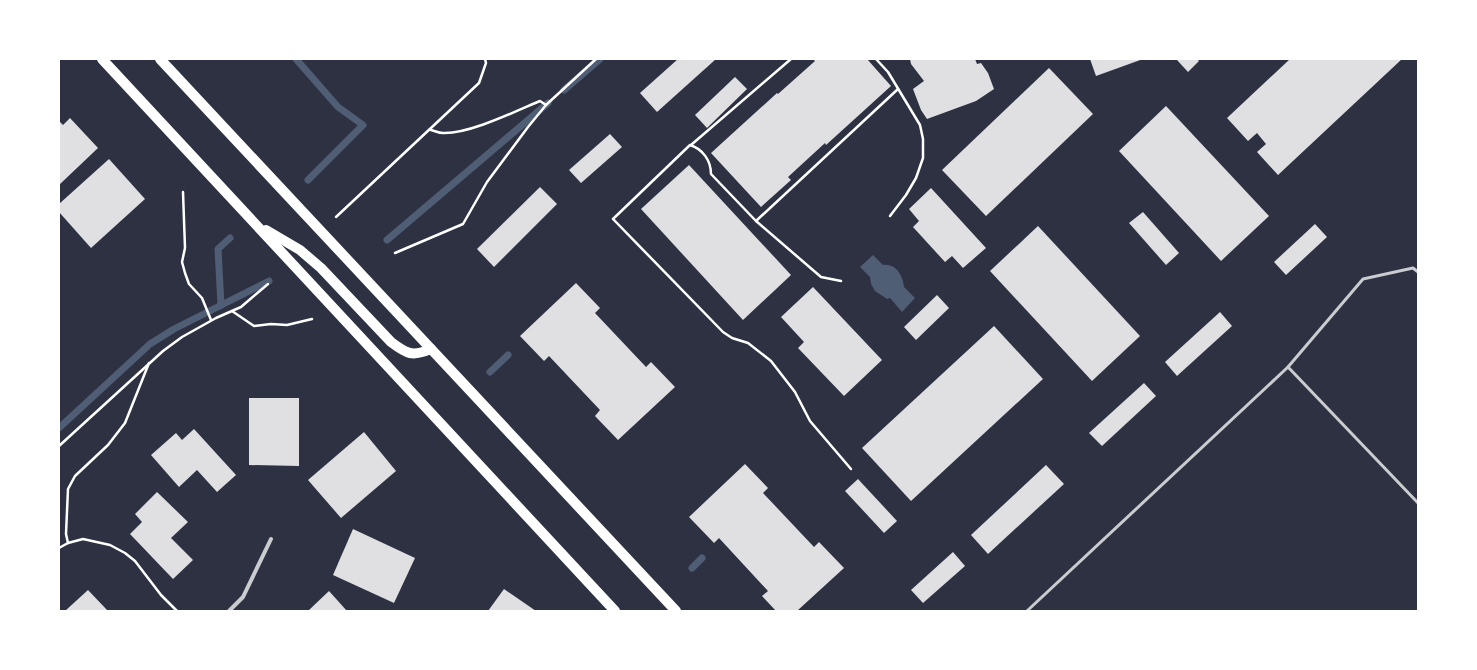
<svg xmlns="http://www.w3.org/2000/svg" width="1477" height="670" font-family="'Golos Text',sans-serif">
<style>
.water{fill:#4f5d75}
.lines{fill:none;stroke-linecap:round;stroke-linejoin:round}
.stream{stroke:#4f5d75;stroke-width:7}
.building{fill:#e0e0e3}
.path{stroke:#fff;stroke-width:2.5}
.service{stroke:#caccd0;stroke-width:3}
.minor{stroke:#caccd0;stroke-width:4}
.primary{stroke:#fff;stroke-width:10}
</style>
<rect width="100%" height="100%" fill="#2d3142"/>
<path class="water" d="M873,255l10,10c13,-2 20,11 21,22l11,11 -13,14 -12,-14 -3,1 -12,-8 -4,-7 -1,-7 -10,-10z"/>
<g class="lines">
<g class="stream">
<polyline points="296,59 338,107 363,125 308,180"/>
<polyline points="564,90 600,59"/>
<polyline points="387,240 548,103"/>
<polyline points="221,305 218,249 230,238"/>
<polyline points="490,372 508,355"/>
<polyline points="59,428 150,344 174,329 269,281"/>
<polyline points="692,568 702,558"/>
</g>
</g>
<g class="building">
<polygon points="678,59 716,59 657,112 640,93"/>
<polygon points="813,59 867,59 891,86 826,145 825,143 788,177 791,180 761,207 711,153 777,93 778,94 815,61"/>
<polygon points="910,59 975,59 977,64 981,63 988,73 994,89 976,101 927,119 921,110 913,89 924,81 911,64"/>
<polygon points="1090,59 1143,59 1096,76"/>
<polygon points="1178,59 1197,59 1199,61 1188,72 1177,60"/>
<polygon points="1290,59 1402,59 1278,175 1257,152 1266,144 1257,133 1248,141 1227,118"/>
<polygon points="1049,68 1093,114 986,216 942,170"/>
<polygon points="735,77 747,89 707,128 695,115"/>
<polygon points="1166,106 1269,216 1221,261 1119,151"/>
<polygon points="70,118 98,148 59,185 59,121 63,125"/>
<polygon points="610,134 622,147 581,183 569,170"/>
<polygon points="109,159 145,199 91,248 59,212 59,204"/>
<polygon points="689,165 791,275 743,320 641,209"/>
<polygon points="540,187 557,204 494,267 477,249"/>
<polygon points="931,188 986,248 963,268 952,256 945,262 913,227 919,221 909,209"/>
<polygon points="1143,212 1179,253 1166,265 1129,223"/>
<polygon points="1315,224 1327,237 1286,275 1274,262"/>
<polygon points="1038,226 1140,336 1092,381 990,271"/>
<polygon points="576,283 600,308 595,313 646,367 651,362 675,387 618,440 595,416 600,410 549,356 544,361 520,336"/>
<polygon points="813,287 882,360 844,396 798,348 804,342 781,317"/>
<polygon points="937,295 949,308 916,340 904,327"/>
<polygon points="1220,312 1232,326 1177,376 1165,362"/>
<polygon points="994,326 1043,379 911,501 862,448"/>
<polygon points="1144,383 1156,396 1102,446 1089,433"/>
<polygon points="249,398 299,398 299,466 249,465"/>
<polygon points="194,429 236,475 217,492 197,470 179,487 151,455 176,433 182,440"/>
<polygon points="364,432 396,471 341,518 308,480"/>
<polygon points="745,464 768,488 763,493 814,547 819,542 844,568 797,611 776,611 762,596 768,591 719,538 714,543 689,517"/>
<polygon points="1046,465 1064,484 988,554 971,535"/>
<polygon points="858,479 897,521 884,533 845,491"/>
<polygon points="157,492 188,522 171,538 193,560 173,579 130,534 142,522 135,514"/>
<polygon points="353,529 415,558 394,603 333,575"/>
<polygon points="953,552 965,566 923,603 911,590"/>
<polygon points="504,589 536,611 488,611"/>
<polygon points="88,590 108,611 65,611"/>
<polygon points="329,591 347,611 310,611 309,610"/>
</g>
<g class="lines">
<g class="path">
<polyline points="876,59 888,72 920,125 923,139 923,158 916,178 906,195 890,216"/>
<path d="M431,130c4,1 8,3 12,3 26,1 71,-21 97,-32l6,4"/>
<polyline points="691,145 791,59"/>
<polyline points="183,192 185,248 182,262 185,273 189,284 202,298 211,320"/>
<polyline points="336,217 479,83 486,63 485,59"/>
<path d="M756,221l-45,-47c0,-13 -8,-25 -21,-29l-77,74 110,113 9,6 16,5 23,18 24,31 15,29 41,48"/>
<polyline points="395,253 463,224 487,182 528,127 546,105 596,59"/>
<polyline points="841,281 821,277 756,221 898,89"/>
<polyline points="232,311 254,326 271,324 287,325 312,319"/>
<polyline points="59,446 163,351 182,337 216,318 241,307 268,284"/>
<polyline points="68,543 66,534 68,489 75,476 108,445 125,423 149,363"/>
<polyline points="59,548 68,543 83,539 110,545 125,553 135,561 161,595 177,611"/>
</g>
<g class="service">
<polyline points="1288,367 1363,279 1413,268 1418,272"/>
<polyline points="1027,611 1288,367 1418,503"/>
</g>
<polyline class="minor" points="229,611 243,597 271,539"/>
<g class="primary">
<polyline points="102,59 615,611"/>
<polyline points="160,59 676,611"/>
<path d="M266,230l34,20 21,18 70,74c16,12 21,15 40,7"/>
</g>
</g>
<rect width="1477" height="670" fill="none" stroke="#ffffff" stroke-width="120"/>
</svg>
